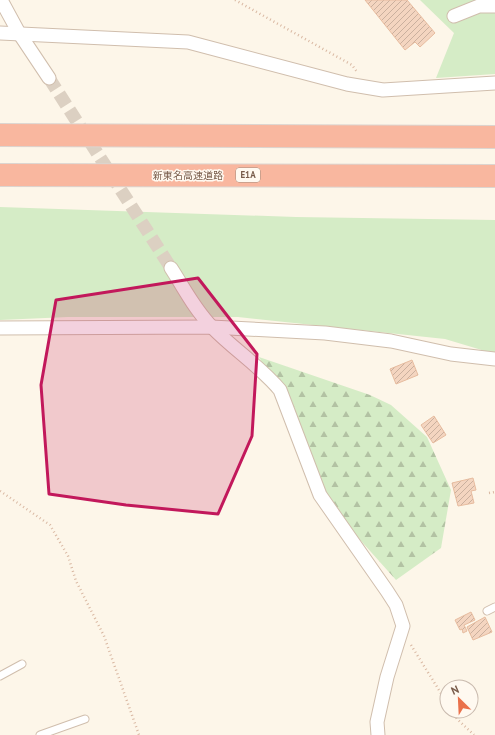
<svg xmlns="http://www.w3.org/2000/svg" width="495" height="735" font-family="'PT Sans','Noto Sans JP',sans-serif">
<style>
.grass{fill:#d5ecc6}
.forest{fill:url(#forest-firs)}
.building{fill:url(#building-hatch);stroke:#e7bc9f}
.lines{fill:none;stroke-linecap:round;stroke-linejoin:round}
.street-tunnel{stroke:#dcd0c2;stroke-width:13;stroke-dasharray:13 6;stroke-linecap:butt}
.lane-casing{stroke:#d0bead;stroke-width:9}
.street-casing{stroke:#d0bead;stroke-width:15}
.highway-casing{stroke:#dcd5d0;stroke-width:24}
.path{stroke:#d9b8a2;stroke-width:2.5;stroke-dasharray:1 3;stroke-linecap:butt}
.lane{stroke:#fff;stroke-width:7}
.street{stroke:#fff;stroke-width:13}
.highway{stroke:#f9b79f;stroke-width:22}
.marked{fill:#c2185b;fill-opacity:0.2;stroke:#c2185b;stroke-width:3;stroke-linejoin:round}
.labels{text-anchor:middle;stroke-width:3;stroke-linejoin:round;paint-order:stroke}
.shield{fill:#fff9f0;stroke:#a18b7c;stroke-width:1}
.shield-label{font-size:9px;font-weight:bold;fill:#795c4b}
.street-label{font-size:10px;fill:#795c4b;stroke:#fff9f0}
</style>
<defs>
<pattern id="forest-firs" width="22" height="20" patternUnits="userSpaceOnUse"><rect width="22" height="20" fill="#d5ecc6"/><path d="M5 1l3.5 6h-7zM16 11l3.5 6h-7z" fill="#b2c2a3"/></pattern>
<pattern id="building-hatch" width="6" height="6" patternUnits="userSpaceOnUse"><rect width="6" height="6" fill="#f4d5c0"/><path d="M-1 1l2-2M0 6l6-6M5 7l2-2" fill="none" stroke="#cab09e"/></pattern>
</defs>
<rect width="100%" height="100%" fill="#fdf6e9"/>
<g class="grass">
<polygon points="420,0 495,0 495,74 436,78 454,33"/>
<polygon points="0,207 296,217 495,220 495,354 445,339 238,317 68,317 0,320"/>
</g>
<polygon class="forest" points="259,357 370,395 391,405 427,437 451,490 441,548 396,580 320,495 290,414"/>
<g class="building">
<polygon points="365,0 407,0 435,33 420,47 415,42 405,50"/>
<polygon points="412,360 418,375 396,384 390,369"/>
<polygon points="434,416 446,435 433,443 421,425"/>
<polygon points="473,478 476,490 471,491 474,503 458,506 452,483"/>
<polygon points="471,612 475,620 464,625 467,631 463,633 462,629 460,630 455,620"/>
<polygon points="485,617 492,632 473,640 467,627"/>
</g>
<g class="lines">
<polyline class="street-tunnel" points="49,78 171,268"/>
<g class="lane-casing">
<g id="lane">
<polyline points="487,611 495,607"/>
<polyline points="0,676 22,664"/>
<polyline points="40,735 85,719"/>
</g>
</g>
<g class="street-casing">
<g id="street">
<polyline points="1,0 19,33 49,78"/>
<polyline points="454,16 479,6 495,6"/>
<polyline points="0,33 188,42 347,84 383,90 495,83"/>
<path d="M171,268c13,20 24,42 41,59 21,22 48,39 68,63l40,105 67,96 9,14 7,21 -16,51 -10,45 1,13"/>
<polyline points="0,328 211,327 325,333 391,341 451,354 495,359"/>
</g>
</g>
<g class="highway-casing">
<g id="highway">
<polyline points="0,135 495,137"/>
<polyline points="0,175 495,176"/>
</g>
</g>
<g class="path">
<polyline points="235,0 352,65 357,72"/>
<polyline points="0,491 50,525 68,556 76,581 104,636 139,735"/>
<polyline points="489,493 495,492"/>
<polyline points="411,645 447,703"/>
<polyline points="452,711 457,719 474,735"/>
</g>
<use href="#lane" class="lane"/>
<use href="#street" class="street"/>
<use href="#highway" class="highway"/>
</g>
<path class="marked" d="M198,278l59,76 -5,82 -34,78 -92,-9 -77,-11 -8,-109 15,-85z"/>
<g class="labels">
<rect class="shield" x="236" y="168" width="24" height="14" rx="3"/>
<g class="shield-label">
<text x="248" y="178">E1A</text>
</g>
<g class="street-label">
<text x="188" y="179">新東名高速道路</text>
</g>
</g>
<g transform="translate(459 699) rotate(336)"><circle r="19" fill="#fff9f0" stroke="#c9baae"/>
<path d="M0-3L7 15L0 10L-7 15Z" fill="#ea714b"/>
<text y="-6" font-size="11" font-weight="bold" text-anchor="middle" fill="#795c4b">N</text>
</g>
</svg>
